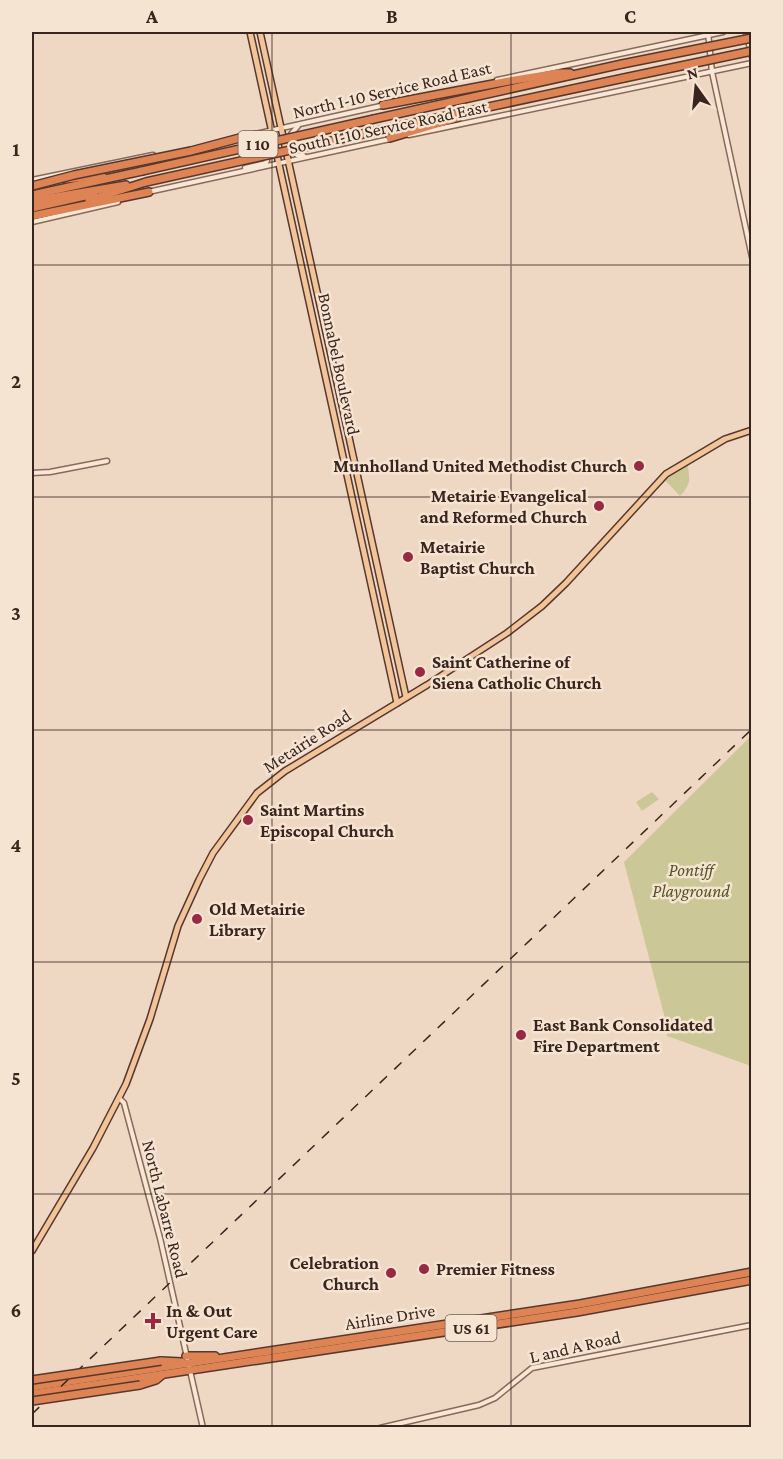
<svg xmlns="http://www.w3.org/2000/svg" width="783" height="1459" font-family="'Crimson Pro',serif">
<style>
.green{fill:#ccc797}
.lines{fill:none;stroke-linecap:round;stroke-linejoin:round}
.minor-casing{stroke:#88695a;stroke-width:7}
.major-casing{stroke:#56382e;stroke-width:8}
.highway-casing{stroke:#56382e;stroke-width:10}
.minor{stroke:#f9e7d6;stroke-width:4}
.major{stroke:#f2c49a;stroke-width:5}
.highway{stroke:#de8353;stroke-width:7}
.rail{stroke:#38251e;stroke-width:1.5;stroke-dasharray:10 10;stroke-linecap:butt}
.highway-bridge-casing{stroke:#56382e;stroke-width:10;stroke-linecap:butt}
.highway-bridge{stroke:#de8353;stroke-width:7}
.grid{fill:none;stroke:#38251e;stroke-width:1.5;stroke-opacity:0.55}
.poi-dot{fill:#982942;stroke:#f6e4d2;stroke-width:2}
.labels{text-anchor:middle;stroke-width:5;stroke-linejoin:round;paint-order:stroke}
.shield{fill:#f6e4d2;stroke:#715e54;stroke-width:1.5}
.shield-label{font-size:16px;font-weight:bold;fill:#38251e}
.street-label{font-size:18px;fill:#38251e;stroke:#f6e4d2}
.poi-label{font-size:18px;font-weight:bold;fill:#38251e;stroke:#f6e4d2;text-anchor:start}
.park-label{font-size:18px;font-style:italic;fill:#535524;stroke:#f6e4d2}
.neatline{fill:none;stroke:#38251e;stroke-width:2}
.grid-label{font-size:20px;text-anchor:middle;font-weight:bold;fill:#38251e}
</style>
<rect width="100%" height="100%" fill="#eed8c3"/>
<g class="green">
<path d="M687,461c2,16 6,22 -7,35l-18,-19z"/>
<polygon points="751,736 751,1066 667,1036 667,1026 624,862"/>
<polygon points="652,792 659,799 642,811 636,802"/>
</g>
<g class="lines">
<g class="minor-casing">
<g id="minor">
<polyline points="708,32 712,72 752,257"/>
<polyline points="746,32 752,57"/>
<polyline points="497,80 723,32"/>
<polyline points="298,126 291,134 293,148 297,155 304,156"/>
<polyline points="409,135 752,63"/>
<polyline points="246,136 385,105"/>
<polyline points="245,168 266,163 269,154 266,141 255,134"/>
<polyline points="32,180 153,155"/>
<polyline points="148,192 390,139"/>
<polyline points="32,222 118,202"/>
<polyline points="32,473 50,472 107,461"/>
<polyline points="119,1098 124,1103 160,1238 203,1428"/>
<polyline points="380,1428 479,1405 495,1398 532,1368 752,1325"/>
</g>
</g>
<g class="major-casing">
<g id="major">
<polyline points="250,32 397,703"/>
<polyline points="260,32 406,697"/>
<polyline points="32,1251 93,1148 126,1084 150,1019 178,926 199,880 213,853 257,793 285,771 427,685 507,633 542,606 566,583 666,474 725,439 752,430"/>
</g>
</g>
<g class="highway-casing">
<g id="highway">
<polyline points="383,105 509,81 558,73 570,73"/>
<polyline points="374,119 622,64"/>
<polyline points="376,131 624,78"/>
<polyline points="390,138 457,118"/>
<polyline points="191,151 247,136"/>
<polyline points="66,179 94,176 103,177"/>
<polyline points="32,195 142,171"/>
<polyline points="89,200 146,182"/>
<polyline points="32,201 126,185"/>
<polyline points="32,208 94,194"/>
<polyline points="32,216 149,192"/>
<polyline points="186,1356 215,1356"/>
<polyline points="161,1361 182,1362"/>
<polyline points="140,1385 156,1380 162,1375"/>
<polyline points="32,1387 580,1304 752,1272"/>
<polyline points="32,1394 577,1312 752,1280"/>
</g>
</g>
<use href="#minor" class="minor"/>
<use href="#major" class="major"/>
<use href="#highway" class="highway"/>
<polyline class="rail" points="32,1414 752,729"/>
<g class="highway-bridge-casing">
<g id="highway-bridge">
<polyline points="622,64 752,38"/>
<polyline points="624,78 752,51"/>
<polyline points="142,171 374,119"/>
<polyline points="146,182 376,131"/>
<polyline points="32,186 74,175 191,151"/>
<polyline points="32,1380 161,1361"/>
<polyline points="32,1401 140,1385"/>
</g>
</g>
<use href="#highway-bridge" class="highway-bridge"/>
</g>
<path class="grid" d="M272,32v1396M511,32v1396M32,265h720M32,497h720M32,730h720M32,962h720M32,1194h720"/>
<g class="poi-dot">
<circle cx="639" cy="466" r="6"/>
<circle cx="599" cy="506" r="6"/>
<circle cx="408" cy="557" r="6"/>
<circle cx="420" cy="672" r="6"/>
<circle cx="248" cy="820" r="6"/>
<circle cx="197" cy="919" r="6"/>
<circle cx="521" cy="1035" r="6"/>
<circle cx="424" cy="1269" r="6"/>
<circle cx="391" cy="1273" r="6"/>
<path d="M150 1312h6v6h6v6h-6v6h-6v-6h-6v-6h6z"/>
</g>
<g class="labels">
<g class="shield">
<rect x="238.5" y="131" width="39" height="26" rx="4.5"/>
<rect x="445.5" y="1315" width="51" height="26" rx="4.5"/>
</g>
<g class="shield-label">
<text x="258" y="150">I 10</text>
<text x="471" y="1334">US 61</text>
</g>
<g class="street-label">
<text transform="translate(392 90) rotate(-13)" y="6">North I-10 Service Road East</text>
<text transform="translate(388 127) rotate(-12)" y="6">South I-10 Service Road East</text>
<text transform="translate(339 364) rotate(78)" y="6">Bonnabel Boulevard</text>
<text transform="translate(307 741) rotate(-33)" y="6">Metairie Road</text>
<text transform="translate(165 1209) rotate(76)" y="6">North Labarre Road</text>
<text transform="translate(390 1317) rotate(-9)" y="6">Airline Drive</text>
<text transform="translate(575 1347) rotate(-13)" y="6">L and A Road</text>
</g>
<g class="poi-label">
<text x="627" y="472" text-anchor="end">Munholland United Methodist Church</text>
<text x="587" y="502" text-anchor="end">Metairie Evangelical<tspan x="587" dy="21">and Reformed Church</tspan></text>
<text x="420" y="553">Metairie<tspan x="420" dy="21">Baptist Church</tspan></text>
<text x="432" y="668">Saint Catherine of<tspan x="432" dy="21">Siena Catholic Church</tspan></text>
<text x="260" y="816">Saint Martins<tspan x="260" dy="21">Episcopal Church</tspan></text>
<text x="209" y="915">Old Metairie<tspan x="209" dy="21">Library</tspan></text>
<text x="533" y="1031">East Bank Consolidated<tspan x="533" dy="21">Fire Department</tspan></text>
<text x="379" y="1269" text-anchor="end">Celebration<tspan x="379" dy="21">Church</tspan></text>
<text x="436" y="1275">Premier Fitness</text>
<text x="166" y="1317">In &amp; Out<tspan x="166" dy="21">Urgent Care</tspan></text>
</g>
<g class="park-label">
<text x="691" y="876">Pontiff<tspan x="691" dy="21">Playground</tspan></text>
</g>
</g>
<rect width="783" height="1459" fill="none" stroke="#f6e4d2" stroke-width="66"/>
<g transform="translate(696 87) rotate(345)" stroke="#f6e4d2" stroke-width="4.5" paint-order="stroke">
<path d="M0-4.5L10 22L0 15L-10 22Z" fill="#38251e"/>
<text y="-9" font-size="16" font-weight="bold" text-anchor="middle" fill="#38251e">N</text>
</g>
<rect x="33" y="33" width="717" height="1393" class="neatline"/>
<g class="grid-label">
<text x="152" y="23">A</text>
<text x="392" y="23">B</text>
<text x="630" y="23">C</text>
<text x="16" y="156">1</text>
<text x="16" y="388">2</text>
<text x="16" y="620">3</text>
<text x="16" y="852">4</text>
<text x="16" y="1085">5</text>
<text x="16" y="1317">6</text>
</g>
</svg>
